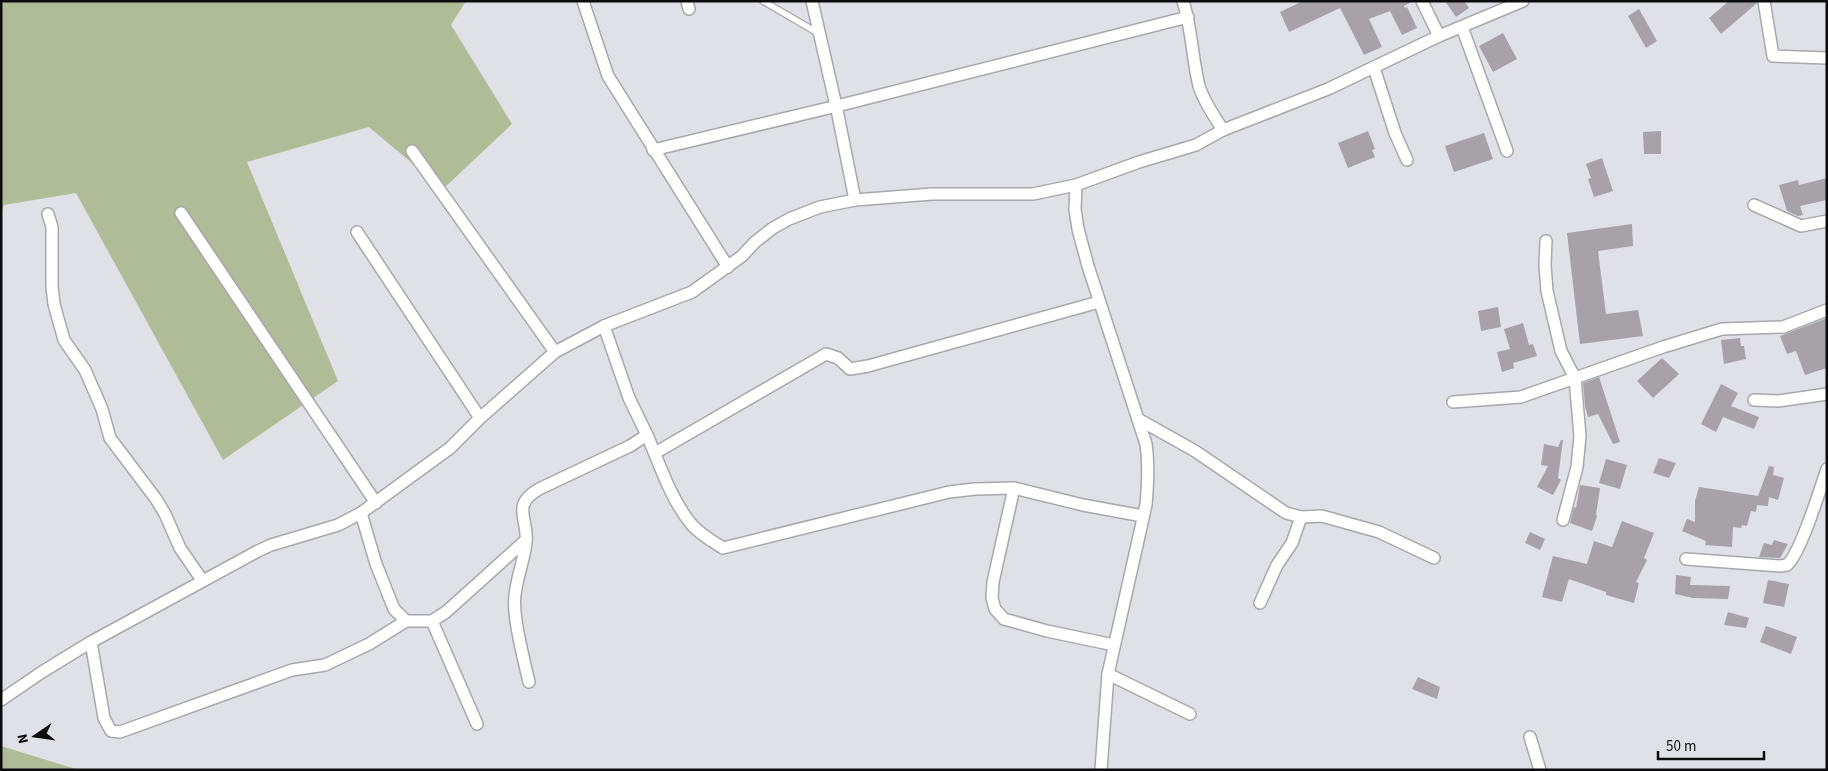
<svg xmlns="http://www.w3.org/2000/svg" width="1828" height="771" font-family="'Source Sans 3',sans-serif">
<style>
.green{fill:#b0bb98}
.building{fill:#a6a2a8}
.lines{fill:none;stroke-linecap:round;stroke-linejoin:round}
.lane-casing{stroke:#a7a7ad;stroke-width:8}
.street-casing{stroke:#a7a7ad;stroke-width:14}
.lane{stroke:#fff;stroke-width:5.5}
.street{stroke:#fff;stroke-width:11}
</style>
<rect width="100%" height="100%" fill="#e0e0e7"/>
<g class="green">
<polygon points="7,1 466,1 451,25 512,124 443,189 369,127 247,162 338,381 223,460 76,193 4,205 1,213 1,4"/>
<polygon points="1,746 79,770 1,770"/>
</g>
<g class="building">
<polygon points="1303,1 1413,1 1404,6 1405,8 1407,7 1417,28 1402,35 1390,11 1369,19 1382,47 1364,55 1340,8 1289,32 1280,12"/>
<polygon points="1445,1 1464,1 1469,8 1456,17"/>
<polygon points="1729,1 1757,1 1757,3 1721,34 1709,18"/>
<polygon points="1639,9 1657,41 1646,48 1628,16"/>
<polygon points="1503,33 1517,59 1493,72 1479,46"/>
<polygon points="1368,131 1375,149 1372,150 1375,157 1348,168 1338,143"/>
<polygon points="1661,131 1661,154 1644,154 1643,132"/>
<polygon points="1484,133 1493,159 1454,172 1445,146"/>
<polygon points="1602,158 1613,191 1594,197 1588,179 1591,178 1586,164"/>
<polygon points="1827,178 1827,200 1800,206 1803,215 1798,216 1787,211 1779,185 1798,180 1799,185"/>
<polygon points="1632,224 1633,246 1598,251 1606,314 1638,310 1643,336 1580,344 1567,233"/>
<polygon points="1498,307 1501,327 1481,331 1478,311"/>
<polygon points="1827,318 1827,368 1805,375 1796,351 1787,354 1780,336"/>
<polygon points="1523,323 1529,345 1533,344 1537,356 1513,363 1514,368 1502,372 1497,352 1510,349 1504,329"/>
<polygon points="1740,338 1741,346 1744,346 1746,359 1724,364 1721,340"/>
<polygon points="1662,358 1679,374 1653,398 1637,381"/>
<polygon points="1599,377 1620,442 1613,444 1598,414 1588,417 1585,406 1583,383"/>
<polygon points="1721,384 1738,393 1731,406 1759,417 1754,429 1723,417 1716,432 1701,424"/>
<polygon points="1561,440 1563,440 1558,478 1561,480 1553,495 1537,487 1548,466 1541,465 1544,444 1558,447"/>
<polygon points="1659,458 1676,463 1669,478 1653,473"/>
<polygon points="1606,459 1627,465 1620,489 1599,483"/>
<polygon points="1769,466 1774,467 1773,475 1784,478 1778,500 1769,497 1768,506 1757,505 1756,512 1751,511 1747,526 1742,525 1741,528 1733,527 1732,547 1705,545 1706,541 1682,531 1687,519 1695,522 1695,501 1699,487 1758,496"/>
<polygon points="1580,485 1600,488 1596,515 1597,516 1592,531 1570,523 1574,507 1576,508"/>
<polygon points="1622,521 1654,533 1644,558 1647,560 1636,582 1639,583 1634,603 1606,595 1606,592 1569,579 1562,602 1542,597 1553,556 1587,564 1594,541 1612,547"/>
<polygon points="1530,532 1545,539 1540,550 1525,543"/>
<polygon points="1774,540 1788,544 1780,558 1759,557 1764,543 1772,545"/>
<polygon points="1676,575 1691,577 1690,585 1730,586 1728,599 1693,598 1675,594"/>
<polygon points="1768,580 1789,584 1784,607 1763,603"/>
<polygon points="1728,612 1749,618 1746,628 1724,625"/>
<polygon points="1766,626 1797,637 1791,654 1760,642"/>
<polygon points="1418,677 1440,687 1437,699 1412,689"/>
</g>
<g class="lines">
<g class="lane-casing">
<polyline id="lane" points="763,1 818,33"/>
</g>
<g class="street-casing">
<g id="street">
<polyline points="583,1 608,76 728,267"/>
<polyline points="687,1 689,9"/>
<polyline points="812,1 837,110 855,200"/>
<path d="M1183,1c9,28 9,57 16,85 5,16 15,30 24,44"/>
<polyline points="1422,1 1439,36"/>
<polyline points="1764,1 1773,56 1827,58"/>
<polyline points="1462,27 1507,151"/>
<polyline points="1374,68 1395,133 1407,160"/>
<polyline points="653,150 837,106 1188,17"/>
<polyline points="412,151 555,352"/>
<path d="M1076,185l-1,24 3,20 10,37 58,178c3,21 2,39 0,61l-38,169 -7,96"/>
<polyline points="1754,205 1801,226 1827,221"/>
<polyline points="181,213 376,503"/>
<polyline points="48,214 52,227 52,287 54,304 64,340 85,370 102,409 110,438 156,499 165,514 180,548 202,580"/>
<polyline points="357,232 480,418"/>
<polyline points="1546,241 1545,265 1547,291 1561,351 1575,378 1580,436 1577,467 1563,520"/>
<polyline points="1754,400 1778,401 1827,394"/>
<polyline points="1453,402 1521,397 1663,347 1722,329 1783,327 1827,310"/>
<polyline points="1138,419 1195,451 1286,513 1301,517 1322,516 1379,532 1434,558"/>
<path d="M647,435c13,30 24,65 45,90 9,10 20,16 31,23l226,-56 26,-3 39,-1 69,17 60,11"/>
<polyline points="655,453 826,354 838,358 850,369 868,366 1099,302"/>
<polyline points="1014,488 993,582 992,598 995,609 1004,619 1047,631 1114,645"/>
<polyline points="361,513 376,564 394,609 406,621 432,621 446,612 526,540"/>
<path d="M1686,559l94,7 7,-1c14,-12 33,-76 40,-96"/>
<polyline points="1260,603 1277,565 1292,543 1301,517"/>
<polyline points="432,621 477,724"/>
<polyline points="91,642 104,718 111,731 120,732 292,670 325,665 369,644 406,621"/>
<polyline points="1108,674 1190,714"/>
<path d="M529,682c-5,-22 -17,-66 -14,-87 2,-18 9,-35 11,-52 3,-25 -16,-37 13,-54l91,-43 17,-11 -18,-37 -25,-72"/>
<polyline points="1,700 42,672 91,642 258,551 271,545 338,525 361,513 450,448 480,418 555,352 604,326 692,292 742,256 755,242 773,228 789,219 820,207 855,200 932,194 1033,194 1076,185 1139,162 1196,145 1223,130 1328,89 1439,36 1523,1"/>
<polyline points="1530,737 1540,770"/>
</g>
</g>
<use href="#lane" class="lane"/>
<use href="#street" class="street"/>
</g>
<rect width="1828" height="771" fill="none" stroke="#0c0c0e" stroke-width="5"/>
<g transform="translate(35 736) rotate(257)" stroke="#e0e0e7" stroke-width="4" paint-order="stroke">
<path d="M0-4L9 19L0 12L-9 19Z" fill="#0c0c0e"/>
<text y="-8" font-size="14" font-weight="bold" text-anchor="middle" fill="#0c0c0e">N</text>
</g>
<path d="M1658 751v8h106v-8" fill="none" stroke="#0c0c0e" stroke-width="2.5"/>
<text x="1666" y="751" font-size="15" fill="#0c0c0e" stroke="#e0e0e7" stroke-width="4" paint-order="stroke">50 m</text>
</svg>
